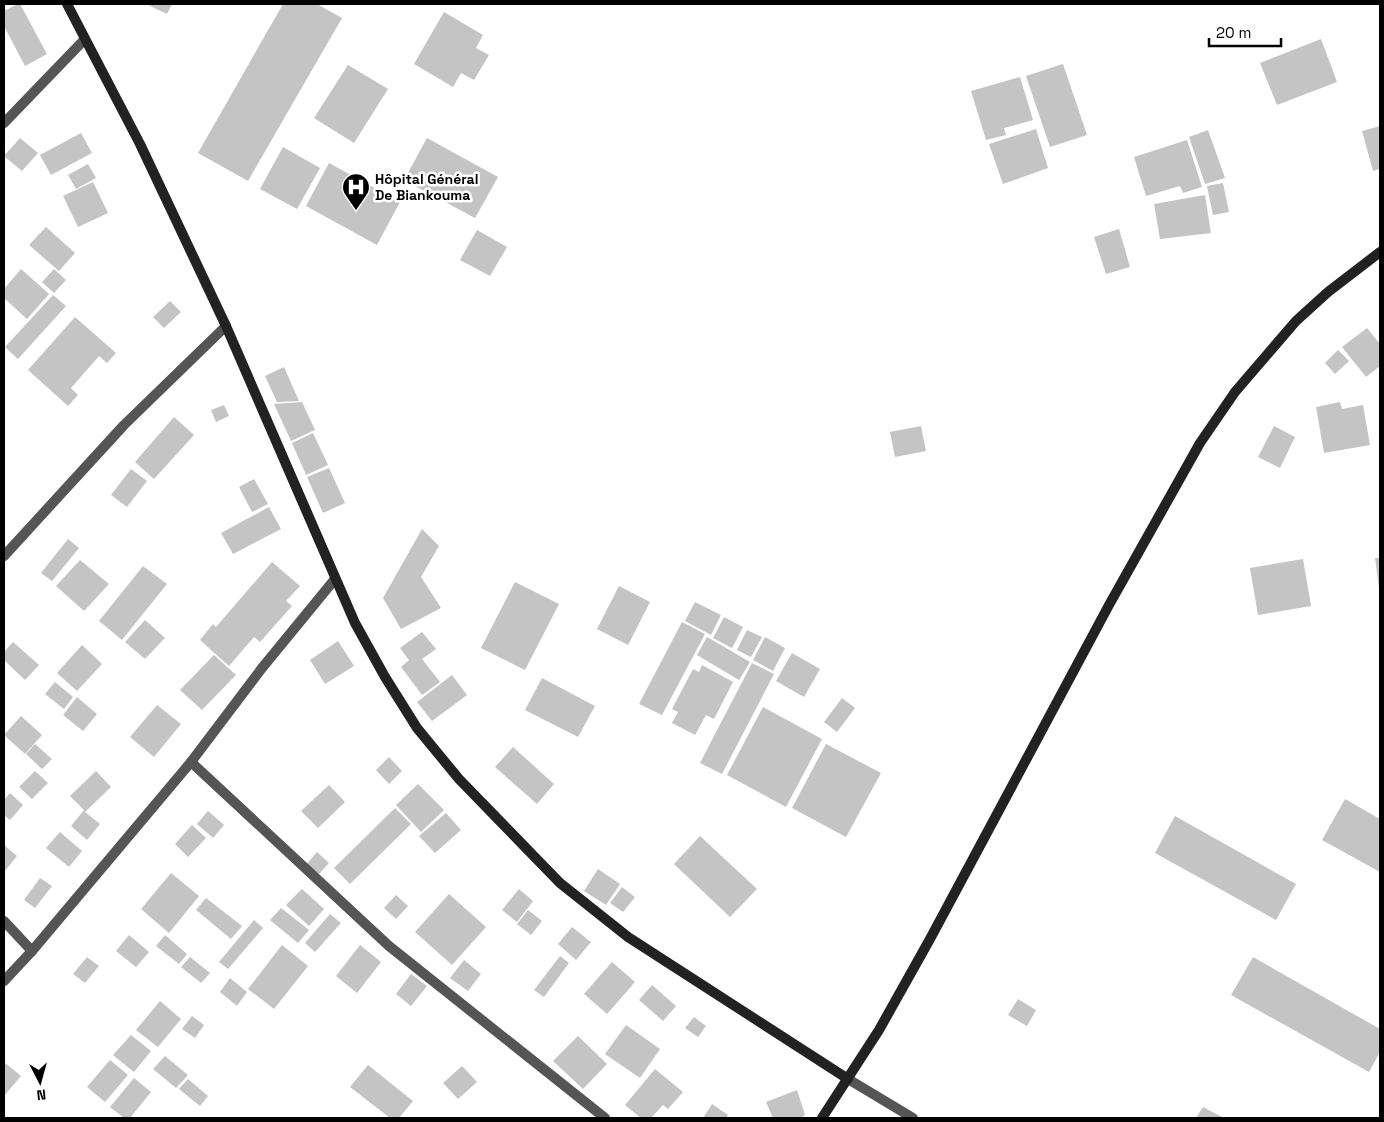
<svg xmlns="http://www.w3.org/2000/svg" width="1384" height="1122" font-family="'Space Grotesk',sans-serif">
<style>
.building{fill:#c4c4c4}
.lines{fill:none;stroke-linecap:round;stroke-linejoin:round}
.street{stroke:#555;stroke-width:10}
.secondary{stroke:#222;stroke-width:10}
.labels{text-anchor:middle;stroke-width:5;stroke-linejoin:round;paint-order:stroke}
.poi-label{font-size:14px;font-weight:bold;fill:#000;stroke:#fff;text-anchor:start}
</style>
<rect width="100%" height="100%" fill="#fff"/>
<g class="building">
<polygon points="18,4 20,4 47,54 25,66 4,26 4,11"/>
<polygon points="146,4 172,4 167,14"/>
<polygon points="283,4 317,4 342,18 248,181 198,153"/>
<polygon points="444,12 483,35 476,48 489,55 474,80 461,73 453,87 414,64"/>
<polygon points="1321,39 1337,82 1277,105 1260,63"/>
<polygon points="1063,64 1087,135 1050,147 1026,76"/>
<polygon points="348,65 388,89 354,143 314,118"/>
<polygon points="1020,77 1033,120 1004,128 1006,135 986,140 971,91"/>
<polygon points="1380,126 1380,169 1373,171 1362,131"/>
<polygon points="1036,129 1048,168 1003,184 989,144"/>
<polygon points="1208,130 1225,178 1205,184 1189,137"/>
<polygon points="81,133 92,153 51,175 40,155"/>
<polygon points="20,138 38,153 22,171 4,156"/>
<polygon points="427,138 498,177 475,218 404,180"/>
<polygon points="1187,140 1202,187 1183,193 1180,186 1146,196 1134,157"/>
<polygon points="283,147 320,168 297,209 260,189"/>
<polygon points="329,163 400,202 377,245 306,206"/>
<polygon points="88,164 96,178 76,189 68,175"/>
<polygon points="93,182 108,213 78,227 63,196"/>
<polygon points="1223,183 1229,212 1213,215 1207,186"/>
<polygon points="1205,195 1211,233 1160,239 1154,204"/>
<polygon points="46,227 75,253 59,271 29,245"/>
<polygon points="1119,229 1130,267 1106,274 1094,237"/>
<polygon points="477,230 507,247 490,276 460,260"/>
<polygon points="21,269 49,294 27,319 4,298 4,289"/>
<polygon points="54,269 66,280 54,293 42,282"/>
<polygon points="53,295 66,306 18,359 5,347"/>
<polygon points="170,301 181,312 164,328 153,317"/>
<polygon points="75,317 116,353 107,363 99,356 71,388 78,395 68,406 28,370"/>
<polygon points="1367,328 1380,344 1380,366 1366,377 1342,347"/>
<polygon points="1338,350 1349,361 1335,374 1325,363"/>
<polygon points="284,367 299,401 277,402 265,376"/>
<polygon points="302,402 315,430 291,441 274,404"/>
<polygon points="1340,402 1342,409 1363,405 1370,445 1324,453 1316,407"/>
<polygon points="224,405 229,416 216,422 211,410"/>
<polygon points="174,417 194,435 154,479 135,462"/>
<polygon points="921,426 926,451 895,457 890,432"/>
<polygon points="1274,426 1295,437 1280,468 1258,457"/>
<polygon points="313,433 328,465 306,475 292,443"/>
<polygon points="329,468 345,503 323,513 307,477"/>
<polygon points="131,469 147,481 127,507 111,495"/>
<polygon points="254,479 268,504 252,512 239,487"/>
<polygon points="269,507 281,529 233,554 221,533"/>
<polygon points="422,529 439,546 421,577 441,608 401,629 383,598"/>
<polygon points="68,539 79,548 52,581 41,573"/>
<polygon points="1375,558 1380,558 1380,588 1379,588"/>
<polygon points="1303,559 1311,606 1258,615 1250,568"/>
<polygon points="80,560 109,584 84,611 56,586"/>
<polygon points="272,562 300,586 286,601 292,606 260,642 254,637 229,666 200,640 213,624 216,627"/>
<polygon points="143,566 167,584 122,640 99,621"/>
<polygon points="515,582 559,604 525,670 481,648"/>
<polygon points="619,586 650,602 628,645 597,629"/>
<polygon points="695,602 721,615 711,635 685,621"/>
<polygon points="724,617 743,627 732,648 713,638"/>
<polygon points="145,620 165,638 145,659 125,642"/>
<polygon points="682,622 705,634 662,715 639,704"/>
<polygon points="747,630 762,637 751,657 737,650"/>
<polygon points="422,632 436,649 422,659 440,682 422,695 401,667 409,660 400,648"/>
<polygon points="707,637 750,662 739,680 697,655"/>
<polygon points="765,637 785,648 773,671 753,660"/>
<polygon points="338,641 354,666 325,684 310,660"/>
<polygon points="13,642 39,665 25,680 4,660 4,652"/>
<polygon points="82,645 102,664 77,691 57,673"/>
<polygon points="792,653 820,669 804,697 776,681"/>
<polygon points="214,655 236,675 202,710 180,690"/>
<polygon points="752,663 774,674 722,774 700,763"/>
<polygon points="702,665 733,682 714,719 706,715 695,735 672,723 678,712 672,709 693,669 699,672"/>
<polygon points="452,675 467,695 432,721 417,702"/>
<polygon points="542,678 595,706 578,737 525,710"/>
<polygon points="55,682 73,697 64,709 45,694"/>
<polygon points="77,697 97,714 83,731 63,715"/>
<polygon points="842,698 855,708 837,732 824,722"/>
<polygon points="157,705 181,724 154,757 130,737"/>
<polygon points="763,707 822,739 786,807 727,775"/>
<polygon points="21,716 42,735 25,754 4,735"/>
<polygon points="35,744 52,759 42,769 26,754"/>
<polygon points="826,744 881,773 846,837 792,808"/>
<polygon points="513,747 554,784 537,804 495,767"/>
<polygon points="389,757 402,771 389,784 376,770"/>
<polygon points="35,771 48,783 32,799 19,787"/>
<polygon points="96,771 111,787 85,812 100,824 87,840 71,826 84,810 70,796"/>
<polygon points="418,784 444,810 421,832 396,805"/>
<polygon points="329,785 345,802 318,828 301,811"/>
<polygon points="10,793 23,805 10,820 4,815 4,800"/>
<polygon points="1345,799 1380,819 1380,872 1322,840"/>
<polygon points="395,808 411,824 350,884 334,868"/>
<polygon points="208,811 224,825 213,838 197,824"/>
<polygon points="446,813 461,830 435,853 419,836"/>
<polygon points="1175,816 1296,884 1276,920 1155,853"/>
<polygon points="192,825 206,838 188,857 175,844"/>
<polygon points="60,832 82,851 69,867 46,848"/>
<polygon points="700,836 757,889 730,917 674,864"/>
<polygon points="4,845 17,856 4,872"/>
<polygon points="317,852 329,863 319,874 307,864"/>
<polygon points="598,869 620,884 606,905 584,891"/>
<polygon points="171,873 199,896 169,933 141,909"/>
<polygon points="40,878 52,886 35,908 24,900"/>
<polygon points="622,887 635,897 623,912 610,903"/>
<polygon points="302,889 324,909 309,926 286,905"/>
<polygon points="519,889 533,901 517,922 502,910"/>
<polygon points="449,894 486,927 452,965 415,932"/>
<polygon points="396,895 408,906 396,919 384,908"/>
<polygon points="206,898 242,926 231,939 196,910"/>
<polygon points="281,908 309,930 298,943 270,920"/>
<polygon points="528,910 542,921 531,935 517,924"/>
<polygon points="330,914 341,923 315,952 305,943"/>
<polygon points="254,920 263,928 228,969 219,962"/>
<polygon points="572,927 591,942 576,960 558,944"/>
<polygon points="129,935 149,952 136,967 116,951"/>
<polygon points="165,935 187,954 179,964 156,946"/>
<polygon points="282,945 308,966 274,1009 248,989"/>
<polygon points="360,945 381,962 357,993 336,976"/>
<polygon points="560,956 569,963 544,997 534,990"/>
<polygon points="87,957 99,966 85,983 73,974"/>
<polygon points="190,957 210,973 201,983 181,967"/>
<polygon points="1253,957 1380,1029 1380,1052 1369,1072 1231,995"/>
<polygon points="464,960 481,974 468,991 450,978"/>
<polygon points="612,962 635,982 607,1014 584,994"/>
<polygon points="411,974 427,986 411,1006 396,994"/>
<polygon points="230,978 247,992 237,1006 220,992"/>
<polygon points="652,985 676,1006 663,1021 639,1000"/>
<polygon points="1018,999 1036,1010 1027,1026 1008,1015"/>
<polygon points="160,1001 181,1019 158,1047 136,1030"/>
<polygon points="192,1016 204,1025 195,1038 182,1029"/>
<polygon points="694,1017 706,1026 698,1037 685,1028"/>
<polygon points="626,1025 660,1049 640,1078 605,1054"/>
<polygon points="131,1035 151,1051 134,1072 113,1055"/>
<polygon points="578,1036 607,1064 583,1089 553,1061"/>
<polygon points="165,1056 188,1075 176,1088 153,1069"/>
<polygon points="110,1060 128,1075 105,1102 87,1087"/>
<polygon points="4,1062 21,1076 4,1096"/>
<polygon points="368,1065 413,1101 399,1118 390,1118 350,1087"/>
<polygon points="462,1066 477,1082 458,1099 443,1083"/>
<polygon points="655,1069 683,1092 668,1109 663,1105 651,1118 641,1118 625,1105"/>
<polygon points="134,1078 151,1092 130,1118 124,1118 110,1107"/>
<polygon points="188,1079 208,1096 200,1106 179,1089"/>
<polygon points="797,1090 805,1115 801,1118 773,1118 766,1102"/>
<polygon points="712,1104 728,1115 726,1118 703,1118"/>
<polygon points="1203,1107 1224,1118 1196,1118"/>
</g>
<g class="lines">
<g class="street">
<polyline points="4,123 85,39"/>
<polyline points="4,556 124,425 226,326"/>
<polyline points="191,762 389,946 605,1118"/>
<polyline points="4,921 32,951"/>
<polyline points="4,981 32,951 191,762 262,668 335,579"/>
<polyline points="848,1079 913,1118"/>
</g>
<g class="secondary">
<polyline points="67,4 140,144 226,326 355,623 385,677 417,728 459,779 560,883 628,937 848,1079"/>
<polyline points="822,1118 879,1030 930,939 1109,605 1200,443 1235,392 1296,321 1328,292 1380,252"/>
</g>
</g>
<defs>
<g id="hospital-pin" transform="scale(1.4375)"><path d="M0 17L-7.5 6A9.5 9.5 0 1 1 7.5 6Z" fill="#000" stroke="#fff"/><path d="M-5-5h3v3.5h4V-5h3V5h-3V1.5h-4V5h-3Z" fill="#fff"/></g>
</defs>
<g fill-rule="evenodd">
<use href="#hospital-pin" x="356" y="187"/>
</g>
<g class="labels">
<g class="poi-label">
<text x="375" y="184">Hôpital Général<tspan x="375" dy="16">De Biankouma</tspan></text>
</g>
</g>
<rect width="1384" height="1122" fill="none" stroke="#000000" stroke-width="10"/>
<g transform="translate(40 1082) rotate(174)" stroke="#ffffff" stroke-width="4" paint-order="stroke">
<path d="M0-4L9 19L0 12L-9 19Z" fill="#000000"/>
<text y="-8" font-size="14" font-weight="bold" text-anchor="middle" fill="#000000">N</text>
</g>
<path d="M1209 38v8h72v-8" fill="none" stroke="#000000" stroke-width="2.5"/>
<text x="1216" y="38" font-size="15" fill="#000000" stroke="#ffffff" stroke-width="4" paint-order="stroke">20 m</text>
</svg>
